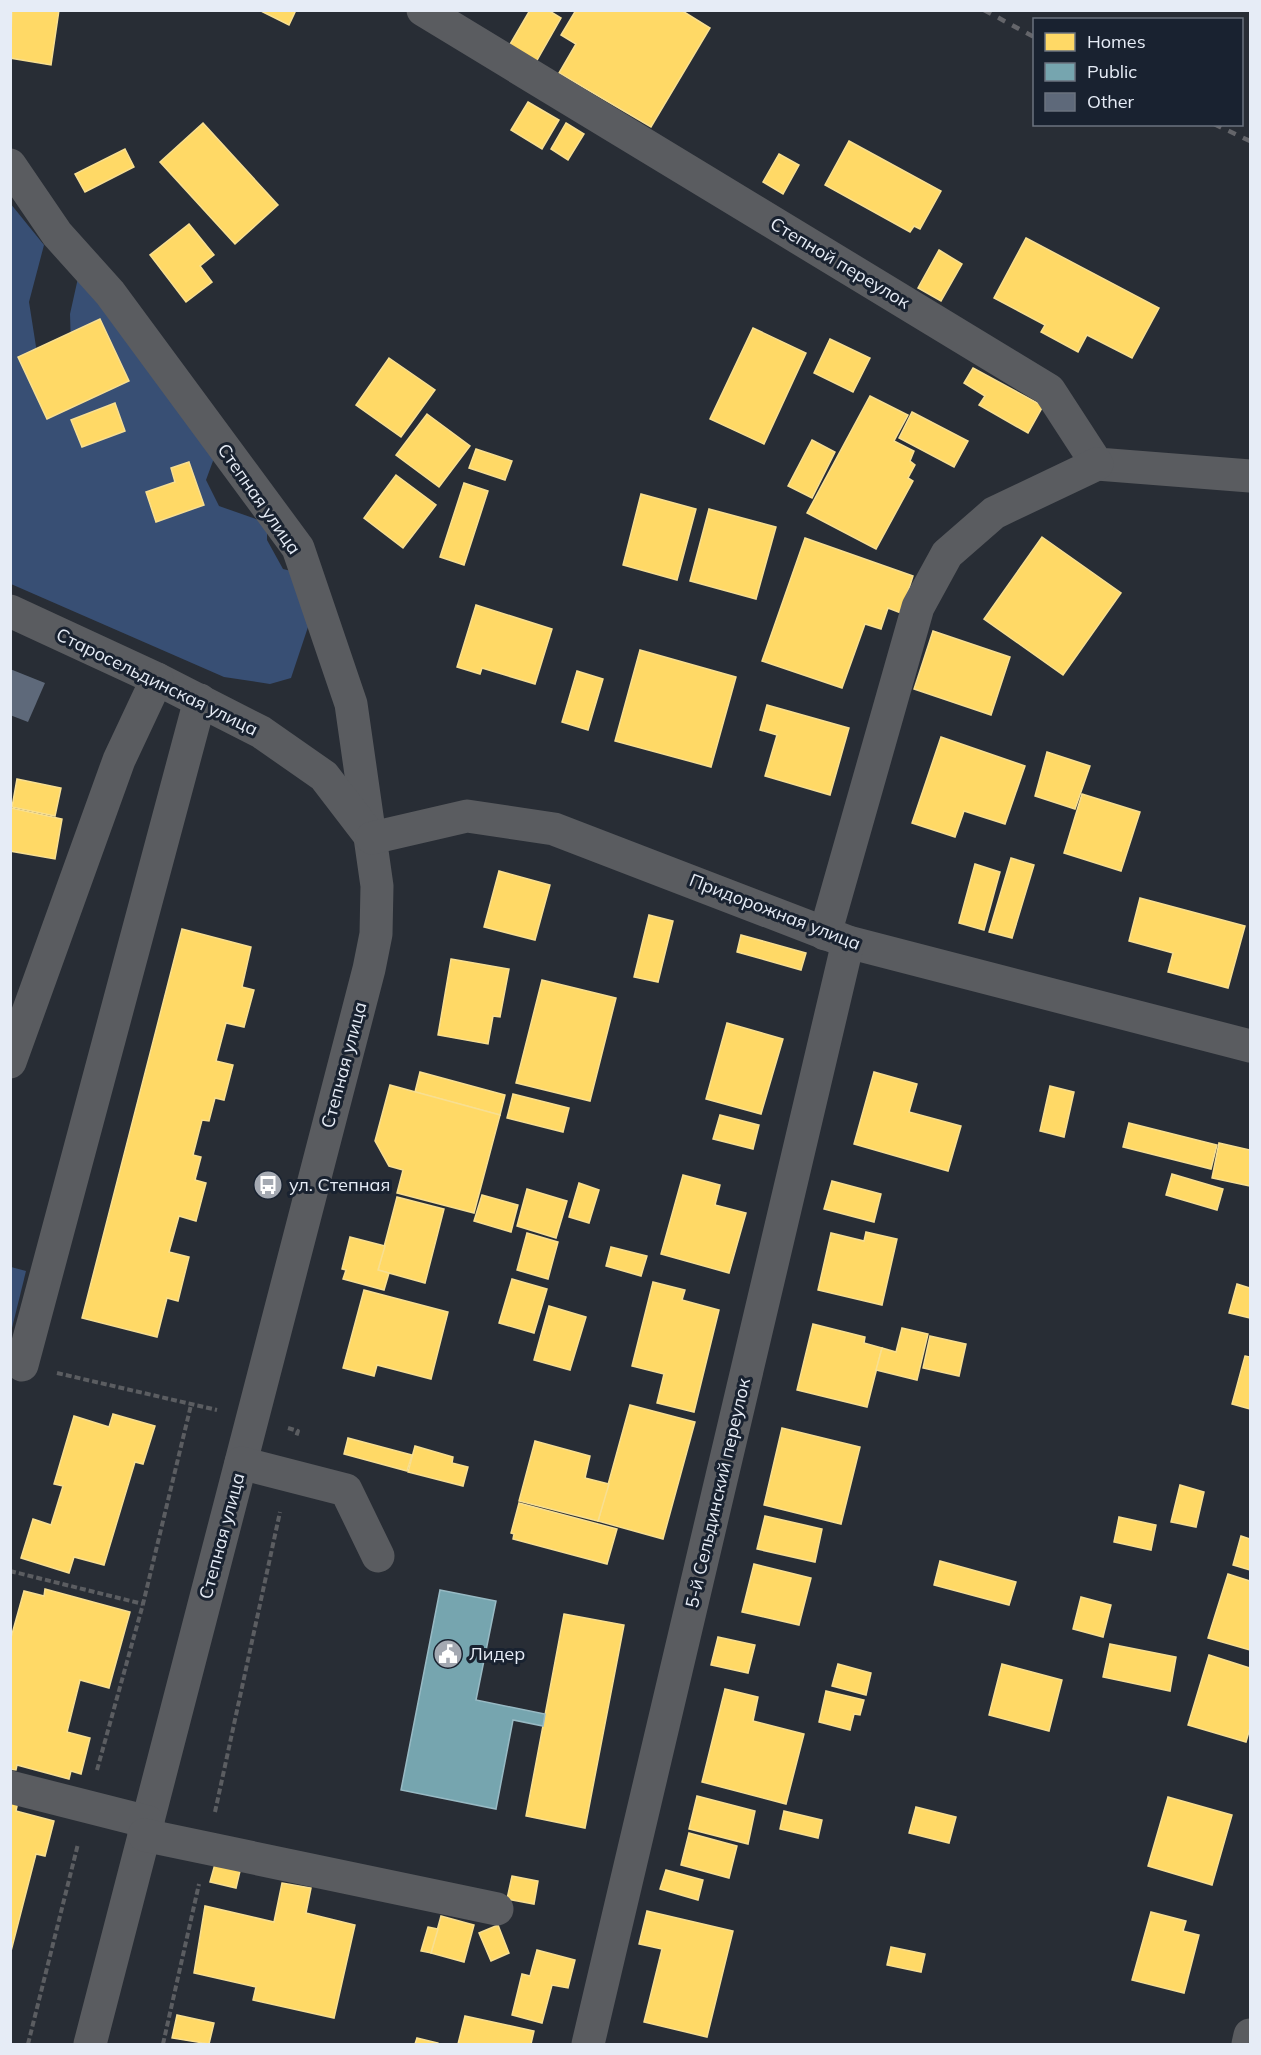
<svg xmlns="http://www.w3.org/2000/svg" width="1261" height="2055" font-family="Mulish,sans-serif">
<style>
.green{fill:#384f74}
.homes{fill:#ffd966;stroke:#f8df91;stroke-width:1.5}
.public{fill:#76a5af;stroke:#98bac4;stroke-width:1.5}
.building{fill:#5e697a}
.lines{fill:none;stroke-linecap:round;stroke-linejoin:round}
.path{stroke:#5b5d61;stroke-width:4;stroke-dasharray:6 3;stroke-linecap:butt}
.minor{stroke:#5a5c60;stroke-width:33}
.rail{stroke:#64656a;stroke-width:4.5;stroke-dasharray:8 8;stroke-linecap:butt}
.labels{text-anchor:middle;stroke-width:6;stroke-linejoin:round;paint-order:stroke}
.street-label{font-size:18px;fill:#e6ecf6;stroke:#192230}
.poi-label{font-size:18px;fill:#e6ecf6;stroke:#192230;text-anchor:start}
</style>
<rect width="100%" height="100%" fill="#282d35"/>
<g class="green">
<polygon points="10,203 44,245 29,302 37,353 71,347 70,314 78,278 217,450 206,480 219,506 267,523 267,540 283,569 316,577 308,627 291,678 270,684 224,677 11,584"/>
<polygon points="11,1267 26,1271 11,1332 10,1267"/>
</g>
<g class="homes">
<polygon points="12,10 59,10 51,65 10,58"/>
<polygon points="259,10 296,10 289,25"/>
<polygon points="530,10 548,10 561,18 536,62 509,46"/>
<polygon points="576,10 681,10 710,28 651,127 559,73 576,44 561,35"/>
<polygon points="528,102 559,120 542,149 511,130"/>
<polygon points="203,123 278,205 235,244 160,162"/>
<polygon points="566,123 584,134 568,160 551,149"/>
<polygon points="849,141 941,191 920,229 914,226 910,232 825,185"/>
<polygon points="125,149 134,167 85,192 75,174"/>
<polygon points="779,154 799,165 783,194 763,182"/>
<polygon points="189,224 214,255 200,266 212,282 186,302 150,255"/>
<polygon points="1026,238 1159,308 1132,358 1087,335 1078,352 1041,332 1045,325 994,298"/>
<polygon points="939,250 962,264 941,301 918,288"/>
<polygon points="100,319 129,381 47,419 18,357"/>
<polygon points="753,328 806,353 764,444 710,419"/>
<polygon points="830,339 870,358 853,392 814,373"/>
<polygon points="389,358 435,390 401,437 356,405"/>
<polygon points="973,368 1043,406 1028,433 979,405 985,396 964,383"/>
<polygon points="870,396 908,415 894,441 914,451 910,461 915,465 908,478 913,481 876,549 807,513"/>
<polygon points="115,403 125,431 82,447 71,420"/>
<polygon points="912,412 968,441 954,467 899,438"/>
<polygon points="427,414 470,446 439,487 396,455"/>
<polygon points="812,440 835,452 812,498 788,486"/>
<polygon points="476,449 512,461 505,480 469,468"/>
<polygon points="189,462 204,505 156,522 146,492 175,482 171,468"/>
<polygon points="396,475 436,505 403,548 364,518"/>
<polygon points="464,483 488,491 464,565 440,557"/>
<polygon points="641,494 696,509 677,580 623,565"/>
<polygon points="709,509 776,527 756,599 690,581"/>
<polygon points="1042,537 1121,593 1063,675 984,619"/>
<polygon points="805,538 913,576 901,613 888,608 881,629 865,624 842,688 762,661"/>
<polygon points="476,605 552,629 535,684 482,668 480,674 457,667"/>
<polygon points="933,631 1010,657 991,715 914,689"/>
<polygon points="640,650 736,677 711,767 615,741"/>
<polygon points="577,671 603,679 588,730 562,722"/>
<polygon points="767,705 849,728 830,795 765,776 777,735 760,730"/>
<polygon points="941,737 1025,766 1005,824 964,811 955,837 912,823"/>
<polygon points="1047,752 1090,766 1075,809 1035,796"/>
<polygon points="17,779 61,788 55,816 12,807"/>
<polygon points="1082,794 1140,812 1121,871 1064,853"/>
<polygon points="11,808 62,819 55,859 10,851"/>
<polygon points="1011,858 1034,865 1012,938 989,932"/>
<polygon points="975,864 1000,872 984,930 959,923"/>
<polygon points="499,871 550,885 535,940 484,927"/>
<polygon points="1140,898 1245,926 1228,988 1168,972 1173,953 1129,941"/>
<polygon points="649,915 673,921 658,982 634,977"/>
<polygon points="182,929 251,947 242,987 254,990 244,1027 226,1023 216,1061 233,1065 224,1100 215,1098 209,1121 202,1120 193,1155 201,1157 195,1180 206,1183 196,1221 179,1216 169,1252 189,1257 178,1301 167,1298 157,1337 82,1318"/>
<polygon points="741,935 806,953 801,970 737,952"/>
<polygon points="451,959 509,969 500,1017 493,1016 488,1044 438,1035"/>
<polygon points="542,980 616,998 590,1101 516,1083"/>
<polygon points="727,1023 783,1039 761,1114 706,1099"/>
<polygon points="420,1072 505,1095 500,1115 415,1092"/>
<polygon points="874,1072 917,1084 909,1112 961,1126 948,1171 854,1144"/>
<polygon points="390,1085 500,1115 474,1213 397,1193 403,1170 389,1166 375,1141"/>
<polygon points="1050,1086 1074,1092 1064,1137 1040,1131"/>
<polygon points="513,1094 569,1108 563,1132 507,1118"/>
<polygon points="720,1115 759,1125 753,1149 713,1139"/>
<polygon points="1129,1123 1217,1145 1211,1169 1123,1147"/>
<polygon points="1219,1143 1250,1150 1250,1186 1212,1178"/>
<polygon points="1172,1174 1223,1189 1217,1210 1166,1195"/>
<polygon points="683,1175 720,1185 715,1205 746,1213 729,1273 661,1254"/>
<polygon points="832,1181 881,1194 874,1222 824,1209"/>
<polygon points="579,1183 599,1190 589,1223 569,1217"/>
<polygon points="527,1189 567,1201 556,1238 517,1226"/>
<polygon points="482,1195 518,1205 511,1232 474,1221"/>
<polygon points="397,1197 444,1209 425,1283 378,1270"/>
<polygon points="866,1232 897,1239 882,1305 818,1290 831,1233 864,1241"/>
<polygon points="527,1233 558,1242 548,1279 517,1270"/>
<polygon points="350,1237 385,1246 378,1270 389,1273 384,1290 343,1279 346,1270 342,1269"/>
<polygon points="611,1247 647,1256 641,1276 606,1266"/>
<polygon points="512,1279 547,1289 534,1333 499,1323"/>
<polygon points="653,1282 685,1290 682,1300 719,1310 694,1412 657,1403 664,1374 632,1366"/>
<polygon points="1237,1284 1250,1288 1250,1318 1229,1313"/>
<polygon points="364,1290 448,1312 431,1379 377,1365 374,1376 343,1368"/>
<polygon points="549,1306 586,1317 570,1370 534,1360"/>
<polygon points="813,1324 865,1337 864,1343 882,1348 867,1407 797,1390"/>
<polygon points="902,1328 928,1334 917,1380 876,1370 882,1348 896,1352"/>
<polygon points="930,1336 966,1344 959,1376 923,1368"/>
<polygon points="1245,1356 1250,1357 1250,1409 1232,1404"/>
<polygon points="630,1405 695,1422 663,1539 598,1521"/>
<polygon points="113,1414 155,1426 143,1464 135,1462 104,1565 74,1557 69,1573 21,1558 33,1519 51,1525 63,1486 54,1484 74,1416 109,1427"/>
<polygon points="782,1428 860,1447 841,1524 764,1505"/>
<polygon points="348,1438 412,1455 407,1471 344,1454"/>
<polygon points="535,1441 590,1456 585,1478 609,1484 598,1521 519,1501"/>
<polygon points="415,1446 453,1457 452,1463 468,1467 463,1486 408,1472"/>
<polygon points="1180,1485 1204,1492 1196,1527 1171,1522"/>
<polygon points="519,1503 617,1529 607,1564 513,1539 514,1534 511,1533"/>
<polygon points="765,1516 822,1529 815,1562 757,1549"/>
<polygon points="1119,1517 1156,1525 1151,1550 1114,1542"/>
<polygon points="1241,1536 1250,1539 1250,1570 1233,1565"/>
<polygon points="940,1561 1016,1582 1009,1605 934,1585"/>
<polygon points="754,1564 811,1578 799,1625 742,1612"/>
<polygon points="1228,1574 1250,1581 1250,1650 1208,1638"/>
<polygon points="45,1589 130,1612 109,1688 80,1680 67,1732 90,1738 81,1774 71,1771 69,1779 17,1765 16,1770 10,1769 10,1641 24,1591 44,1596"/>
<polygon points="1081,1597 1111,1605 1103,1637 1073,1629"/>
<polygon points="564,1614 624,1625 585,1828 526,1816"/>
<polygon points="718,1637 755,1645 748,1673 711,1665"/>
<polygon points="1110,1644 1176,1657 1170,1691 1103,1677"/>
<polygon points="1209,1655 1250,1668 1250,1728 1246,1742 1188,1725"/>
<polygon points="838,1664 871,1673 866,1695 832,1686"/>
<polygon points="1002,1664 1062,1680 1049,1731 989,1715"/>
<polygon points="725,1689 758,1697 753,1721 804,1734 786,1804 702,1782"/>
<polygon points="826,1691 864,1700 860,1715 854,1714 850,1730 819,1722"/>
<polygon points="697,1796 755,1811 748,1844 689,1829"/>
<polygon points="1168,1797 1232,1815 1212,1885 1148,1866"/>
<polygon points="10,1799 18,1801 16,1811 54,1821 45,1856 36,1854 10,1955"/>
<polygon points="916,1807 956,1817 949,1843 909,1833"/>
<polygon points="784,1811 822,1820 818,1838 780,1829"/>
<polygon points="689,1833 737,1846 729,1878 681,1865"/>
<polygon points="215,1864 240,1871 236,1888 210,1882"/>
<polygon points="666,1870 703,1880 698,1900 660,1889"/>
<polygon points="512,1876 538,1881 534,1904 507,1899"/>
<polygon points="282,1883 311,1888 306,1913 355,1925 334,2018 253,2000 256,1987 194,1973 205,1906 274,1922"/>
<polygon points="647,1911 733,1931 707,2037 644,2022 662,1949 639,1944"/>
<polygon points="1151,1912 1186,1921 1183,1931 1199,1935 1184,1993 1132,1980"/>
<polygon points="441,1916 474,1925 464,1962 431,1953"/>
<polygon points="498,1925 509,1953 491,1961 479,1933"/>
<polygon points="428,1927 438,1929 431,1953 421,1951"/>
<polygon points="891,1947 925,1954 921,1972 887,1965"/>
<polygon points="537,1950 575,1960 568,1988 552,1985 542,2023 512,2015 522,1974 530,1976"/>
<polygon points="177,2015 214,2023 209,2044 172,2038"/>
<polygon points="465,2016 534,2031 531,2044 458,2044"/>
<polygon points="417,2038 438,2043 438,2044 415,2044"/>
</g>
<polygon class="public" points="440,1590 496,1601 476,1700 545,1714 543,1726 513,1720 496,1809 401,1790"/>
<polygon class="building" points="10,669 45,683 28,722 10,715"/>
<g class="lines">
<g class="path">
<polyline points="57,1373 217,1410"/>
<polyline points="288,1428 298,1431 296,1437"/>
<polyline points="10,1571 143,1604"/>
<polyline points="97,1770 143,1604 191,1405"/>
<polyline points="215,1812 280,1512"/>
<polyline points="28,2044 78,1844"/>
<polyline points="163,2044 199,1884"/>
</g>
<g class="minor">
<polyline points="423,10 1049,390 1097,464 1250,476"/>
<polyline points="10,165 57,234 110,293 298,548 351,704 377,886 376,934 369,969 90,2044"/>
<polyline points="10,611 157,679 261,732 324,776 370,836"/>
<polyline points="372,838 467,816 554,829 848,942 1250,1046"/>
<polyline points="825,934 918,607 947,554 994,513 1097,464"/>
<polyline points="10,1062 119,760 157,679"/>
<polyline points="22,1365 200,700"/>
<polyline points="241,1463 346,1490 378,1556"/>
<polyline points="10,1787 148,1822"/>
<polyline points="144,1835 497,1909"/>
<polyline points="588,2044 848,942"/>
<polyline points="1248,2044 1250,2035"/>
</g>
<g class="rail">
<polyline points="984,10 1034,37"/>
<polyline points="1214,124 1250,141"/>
</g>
</g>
<defs>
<g id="bus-disc" transform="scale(1.5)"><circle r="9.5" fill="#a4a9b2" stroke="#192230"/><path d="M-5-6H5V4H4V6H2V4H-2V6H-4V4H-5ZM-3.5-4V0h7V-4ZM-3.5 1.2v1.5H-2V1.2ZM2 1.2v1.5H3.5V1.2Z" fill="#fff"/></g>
<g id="civic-disc" transform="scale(1.5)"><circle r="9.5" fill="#a4a9b2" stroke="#192230"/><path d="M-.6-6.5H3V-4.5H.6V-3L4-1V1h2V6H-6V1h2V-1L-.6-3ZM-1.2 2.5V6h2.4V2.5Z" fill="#fff"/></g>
</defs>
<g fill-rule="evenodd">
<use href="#bus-disc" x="268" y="1185"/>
<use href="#civic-disc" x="448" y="1654"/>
</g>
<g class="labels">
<g class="street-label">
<text transform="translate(840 263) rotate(31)" y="6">Степной переулок</text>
<text transform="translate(259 499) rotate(55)" y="6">Степная улица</text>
<text transform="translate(157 682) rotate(26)" y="6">Старосельдинская улица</text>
<text transform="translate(775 912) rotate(21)" y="6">Придорожная улица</text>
<text transform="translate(344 1065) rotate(-75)" y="6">Степная улица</text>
<text transform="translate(718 1493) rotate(-77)" y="6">5-й Сельдинский переулок</text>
<text transform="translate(222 1536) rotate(-75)" y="6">Степная улица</text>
</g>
<g class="poi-label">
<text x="289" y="1191">ул. Степная</text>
<text x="469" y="1660">Лидер</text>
</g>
</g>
<rect width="1261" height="2055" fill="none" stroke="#e6ecf6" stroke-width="24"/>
<rect x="1033" y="18" width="210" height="108" fill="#192230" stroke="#6b737f" stroke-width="1.5"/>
<rect x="1045" y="33" width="30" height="18" fill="#ffd966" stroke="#6b737f" stroke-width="1.5"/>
<text x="1087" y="48" font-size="18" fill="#e6ecf6">Homes</text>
<rect x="1045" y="63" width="30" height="18" fill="#76a5af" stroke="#6b737f" stroke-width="1.5"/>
<text x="1087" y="78" font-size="18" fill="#e6ecf6">Public</text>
<rect x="1045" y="93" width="30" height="18" fill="#5e697a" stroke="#6b737f" stroke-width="1.5"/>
<text x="1087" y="108" font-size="18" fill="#e6ecf6">Other</text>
</svg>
